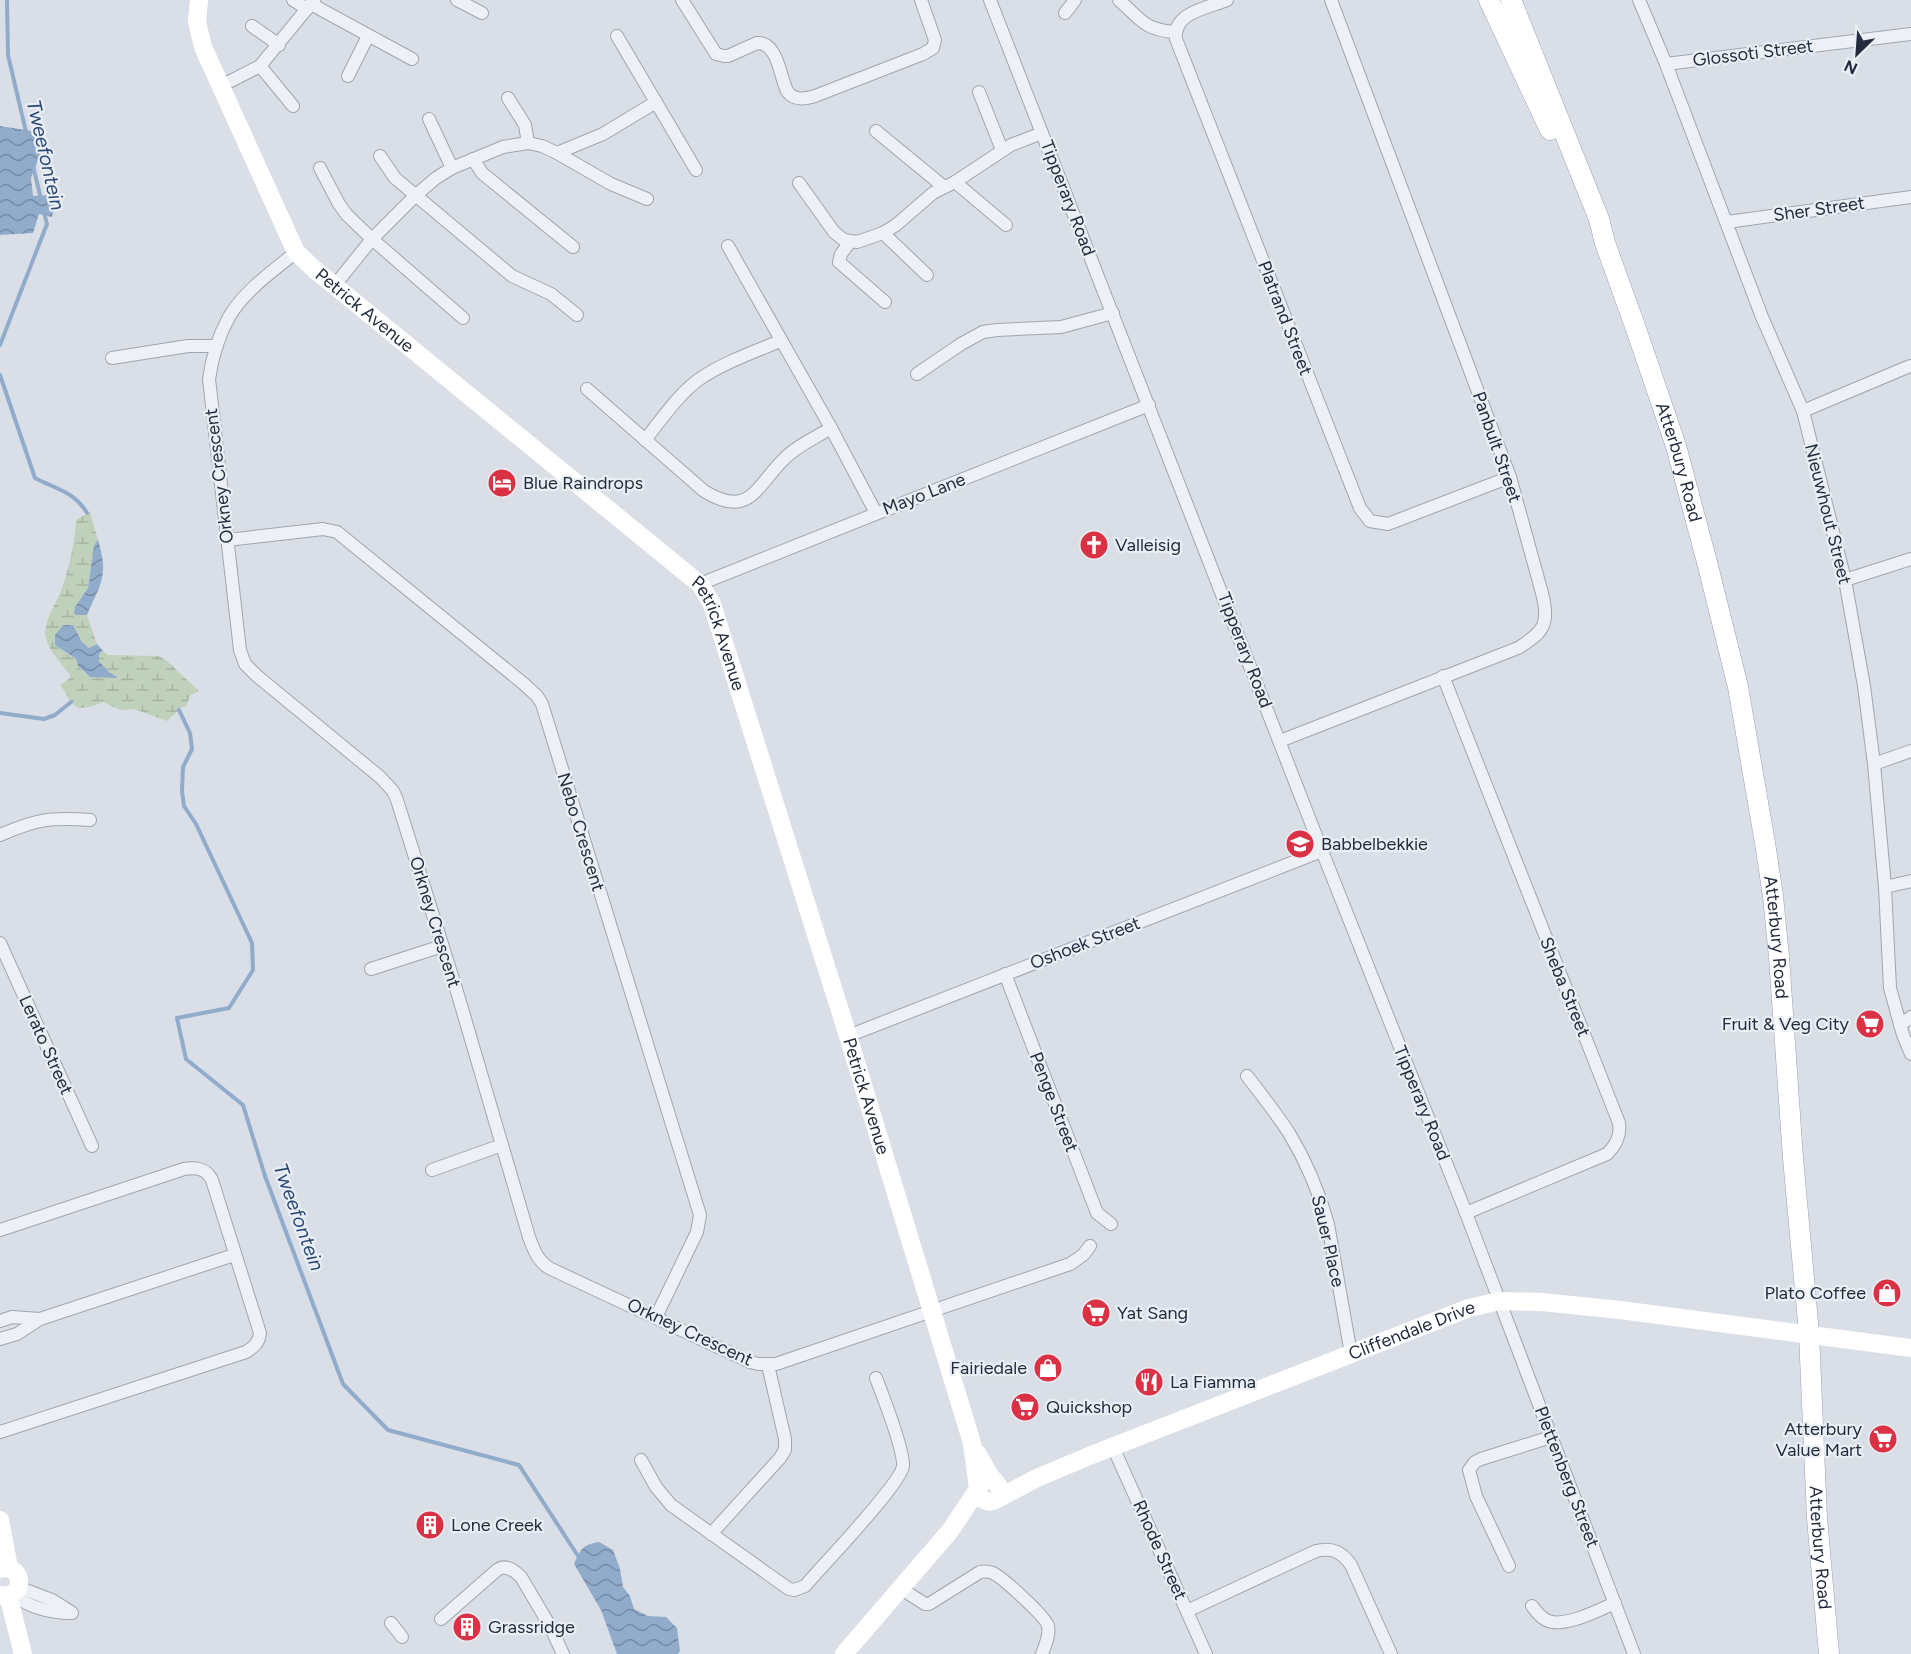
<svg xmlns="http://www.w3.org/2000/svg" width="1911" height="1654" font-family="Figtree,sans-serif">
<style>
.wetland{fill:url(#wetland-marsh)}
.water{fill:url(#water-waves)}
.lines{fill:none;stroke-linecap:round;stroke-linejoin:round}
.stream{stroke:#91abcb;stroke-width:4}
.street-casing{stroke:#9fa6b1;stroke-width:14}
.primary-casing{stroke:#99a2b3;stroke-width:21}
.street{stroke:#edf0f5;stroke-width:12}
.secondary{stroke:#fff;stroke-width:18}
.primary{stroke:#fff;stroke-width:20}
.labels{text-anchor:middle;stroke-width:4.5;stroke-linejoin:round;paint-order:stroke}
.street-label{font-size:18px;fill:#232c3e;stroke:#eaeef5}
.poi-label{font-size:18px;fill:#232c3e;stroke:#eaeef5;text-anchor:start}
.water-label{font-size:20px;font-style:italic;fill:#2a4975;stroke:#eaeef5}
</style>
<defs>
<pattern id="wetland-marsh" width="20" height="14" patternUnits="userSpaceOnUse" patternTransform="scale(1.5)"><rect width="20" height="14" fill="#c0d1bb"/><path d="M1 5h8M5 5V1M11 12h8M15 12V8" fill="none" stroke="#a5b4a2"/></pattern>
<pattern id="water-waves" width="16" height="10" patternUnits="userSpaceOnUse" patternTransform="scale(1.5)"><rect width="16" height="10" fill="#91abcb"/><path d="M0 5q4-4 8 0t8 0" fill="none" stroke="#768ba6"/></pattern>
</defs>
<rect width="100%" height="100%" fill="#dadfe7"/>
<path class="wetland" d="M90,512l8,28 -4,5 -6,43 -8,12 -4,15h11l10,29 -8,4 -7,-6 -9,-17h-10l2,28 11,6c6,21 21,19 38,16l-5,-3 -10,-11v-7l4,-3 5,4 51,1 8,5 32,30 -8,4 -5,11 -5,2 -14,13 -33,-12 -14,1 -17,-8c-30,12 -27,6 -43,-17l9,-6 1,-4c-8,-11 -25,-28 -25,-43 1,-15 12,-30 17,-44 7,-20 13,-47 14,-68z"/>
<g class="water">
<polygon points="0,126 32,131 42,150 31,178 33,196 50,195 54,208 52,217 39,214 33,233 0,235"/>
<path d="M98,540c11,36 3,43 -11,75h-11l-2,-2 1,-6 13,-19 6,-43z"/>
<polygon points="63,625 73,625 82,642 89,648 97,644 103,651 99,654 99,661 109,672 117,677 116,678 90,677 78,666 76,659 55,645 55,635"/>
<path d="M599,1542l14,8 7,19 3,18 7,9 4,13 14,7 18,1 11,11 3,23 -2,3h-61l-16,-44 -27,-46c7,-15 8,-19 25,-22z"/>
</g>
<g class="lines">
<g class="stream">
<polyline points="7,0 8,55 26,132"/>
<polyline points="33,166 41,199"/>
<polyline points="0,345 47,224 44,213"/>
<path d="M0,375l35,103c21,11 40,14 52,35"/>
<polyline points="179,710 190,733 192,749 183,767 182,791 184,806 196,824 252,943 253,970 229,1008 177,1018 186,1059 243,1105 265,1176 343,1384 388,1430 519,1465 580,1559"/>
<polyline points="0,713 44,719 55,715 71,702"/>
</g>
<g class="street-casing">
<g id="street">
<polyline points="293,0 307,9"/>
<polyline points="457,0 482,13"/>
<path d="M682,0l34,54 8,2h4l29,-13c21,-1 23,34 30,48 7,10 18,8 28,5l108,-42 10,-6 2,-8 -14,-40"/>
<polyline points="990,0 1322,851 1466,1213 1634,1654"/>
<path d="M1119,0c22,20 26,30 56,32"/>
<path d="M1227,0c-19,8 -54,12 -51,39l184,469 10,13 18,3 122,-47"/>
<polyline points="1639,0 1666,64 1762,317 1803,411 1845,580 1864,686 1874,764 1885,887 1890,988 1903,1035 1911,1054"/>
<polyline points="311,4 412,59"/>
<polyline points="1065,13 1075,0"/>
<polyline points="252,26 279,45"/>
<polyline points="617,36 696,170"/>
<polyline points="1666,64 1911,34"/>
<polyline points="260,66 293,106"/>
<polyline points="348,76 368,36"/>
<polyline points="221,86 260,66 314,0"/>
<polyline points="979,92 1002,150"/>
<polyline points="508,98 525,125 528,143"/>
<polyline points="429,119 452,168"/>
<polyline points="876,131 944,187"/>
<polyline points="557,153 603,134 656,102"/>
<polyline points="380,156 395,178 512,276 551,294 577,315"/>
<polyline points="473,159 482,173 573,247"/>
<polyline points="320,168 339,204 347,215 372,239 463,318"/>
<polyline points="955,182 1006,225"/>
<polyline points="799,183 834,232 844,240 857,242 883,233 896,225 933,193 955,182 1011,145 1042,133"/>
<polyline points="1727,222 1911,197"/>
<polyline points="883,233 927,275"/>
<polyline points="850,242 841,254 839,262 885,302"/>
<polyline points="728,246 831,428 876,513"/>
<path d="M296,252c-23,19 -52,39 -67,65 -10,18 -17,41 -20,62l31,271 5,14 12,12 123,101 13,14 4,9 61,195 71,242c5,13 8,23 20,31l201,94 8,2h18l294,-100 13,-9 7,-9"/>
<polyline points="335,285 372,239 416,195 436,178 452,168 503,147 528,143 542,146 557,153 611,184 647,199"/>
<polyline points="112,358 188,346 217,346"/>
<polyline points="917,374 961,344 983,332 997,330 1061,327 1113,313"/>
<path d="M587,389l117,102c45,28 52,-4 79,-31 13,-14 32,-22 48,-32"/>
<polyline points="1803,411 1910,366"/>
<path d="M645,440c16,-20 35,-48 56,-62 24,-16 53,-26 79,-37"/>
<polyline points="227,540 323,529 337,532 524,684 537,696 542,704 700,1215 697,1232 656,1317"/>
<polyline points="1845,580 1911,559"/>
<polyline points="700,584 1149,405"/>
<path d="M1443,676l176,447c2,13 -3,22 -12,31l-141,59"/>
<path d="M1280,741l238,-93c26,-16 32,-24 24,-55l-32,-116 -179,-477"/>
<polyline points="1874,764 1911,751"/>
<path d="M0,835c37,-16 51,-18 90,-15"/>
<polyline points="1885,887 1911,881"/>
<polyline points="0,943 92,1146"/>
<polyline points="371,969 442,946"/>
<polyline points="1005,974 1097,1213 1111,1224"/>
<polyline points="1900,1025 1911,1017"/>
<polyline points="848,1036 1322,851"/>
<path d="M1247,1076c14,18 29,37 42,57 17,28 30,59 39,91l23,130"/>
<polyline points="432,1170 502,1145"/>
<path d="M0,1230l184,-61c12,-2 22,-1 28,11l48,153c-1,10 -6,14 -14,19l-246,80"/>
<polyline points="0,1321 12,1317 40,1319"/>
<polyline points="0,1339 17,1334 40,1319 234,1255"/>
<polyline points="1113,1447 1206,1654"/>
<path d="M641,1460l15,27 15,18 118,84 5,1 11,-4c16,-19 96,-102 98,-120 1,-16 -20,-70 -27,-88"/>
<polyline points="711,1534 780,1458 785,1450 785,1439 768,1365"/>
<polyline points="1509,1566 1476,1496 1469,1470 1475,1462 1481,1459 1551,1437"/>
<polyline points="18,1587 52,1600 71,1612"/>
<path d="M900,1588l25,16h4l51,-32c5,-1 8,-1 13,1 10,5 53,44 55,53 2,9 -3,20 -6,28"/>
<path d="M12,1594c18,14 38,19 60,19"/>
<path d="M1532,1606c4,5 8,11 14,14 17,9 53,-10 69,-17"/>
<path d="M1187,1611l129,-60c16,-4 26,1 35,14l40,89"/>
<path d="M441,1619l56,-49c8,-6 17,0 24,7l29,49 13,28"/>
<polyline points="391,1623 402,1637"/>
</g>
</g>
<g class="primary-casing">
<g id="primary">
<polyline points="1489,0 1550,130"/>
<path id="s3" d="M1511,0l88,219 6,24 30,83 41,120 32,120 30,121 27,156 8,53 6,61 14,201 16,175 8,185 12,136"/>
</g>
</g>
<use href="#street" class="street"/>
<g class="secondary">
<path id="s1" d="M199,0l-2,22 6,25 93,205 18,17 377,308 9,7 12,20 136,432 124,407 6,45"/>
<path d="M977,1453c5,8 9,18 15,25 6,7 17,18 1,23 -6,2 -9,-1 -13,-5l-2,-8 6,-8 9,-1"/>
<path id="s2" d="M997,1499l40,-21 52,-22 380,-148 30,-7 43,1 78,8 291,38"/>
<polyline points="0,1520 9,1568"/>
<path d="M0,1569c25,-6 26,31 0,26"/>
<polyline points="8,1595 23,1654"/>
<polyline points="844,1654 950,1531 978,1489"/>
</g>
<use href="#primary" class="primary"/>
</g>
<defs>
<g id="hotel-disc" transform="scale(1.5)"><circle r="9.5" fill="#da3144" stroke="#eaeef5"/><path d="M-6-4.5h1.5V1H6V5H4.5V3h-9V5H-6ZM-4 0a1.8 1.8 0 1 1 3.6 0ZM.5 0V-2.5h3Q6-2.5 6 0Z" fill="#fff"/></g>
<g id="church-disc" transform="scale(1.5)"><circle r="9.5" fill="#da3144" stroke="#eaeef5"/><path d="M-1.2-6h2.4v3.5h3.3v2.4h-3.3V6h-2.4V-.1h-3.3v-2.4h3.3Z" fill="#fff"/></g>
<g id="school-disc" transform="scale(1.5)"><circle r="9.5" fill="#da3144" stroke="#eaeef5"/><path d="M0-5L7-2L0 1L-7-2ZM-4 1L0 2.5L4 1V4Q0 6-4 4Z" fill="#fff"/></g>
<g id="supermarket-disc" transform="scale(1.5)"><circle r="9.5" fill="#da3144" stroke="#eaeef5"/><path d="M-6-5.5h2.5l.6 2H6L4.5 2H-2.5L-4.4-4H-6ZM-1.5 3.2a1.3 1.3 0 1 0 .1 0ZM3 3.2a1.3 1.3 0 1 0 .1 0Z" fill="#fff"/></g>
<g id="shop-disc" transform="scale(1.5)"><circle r="9.5" fill="#da3144" stroke="#eaeef5"/><path d="M-5-2.5h2.3a2.7 3.5 0 0 1 5.4 0H5L5.5 6h-11ZM-1.5-2.5h3a1.5 2.3 0 0 0-3 0Z" fill="#fff"/></g>
<g id="restaurant-disc" transform="scale(1.5)"><circle r="9.5" fill="#da3144" stroke="#eaeef5"/><path d="M-5-6h1v4h1v-4h1v4h1v-4h1v5L-1.5 .5V6h-2V.5L-5-1ZM5-6V6H3V1.5H1.5Q1.5-4 5-6Z" fill="#fff"/></g>
<g id="building-disc" transform="scale(1.5)"><circle r="9.5" fill="#da3144" stroke="#eaeef5"/><path d="M-4-6H4V6H1V3H-1V6H-4ZM-2.5-4.3h1.7v1.8h-1.7ZM.8-4.3h1.7v1.8H.8ZM-2.5-1h1.7V.8h-1.7ZM.8-1h1.7V.8H.8Z" fill="#fff"/></g>
</defs>
<g fill-rule="evenodd">
<use href="#hotel-disc" x="502" y="483"/>
<use href="#church-disc" x="1094" y="545"/>
<use href="#school-disc" x="1300" y="844"/>
<use href="#supermarket-disc" x="1870" y="1024"/>
<use href="#shop-disc" x="1887" y="1293"/>
<use href="#supermarket-disc" x="1096" y="1313"/>
<use href="#shop-disc" x="1048" y="1368"/>
<use href="#restaurant-disc" x="1149" y="1382"/>
<use href="#supermarket-disc" x="1025" y="1407"/>
<use href="#supermarket-disc" x="1883" y="1439"/>
<use href="#building-disc" x="430" y="1525"/>
<use href="#building-disc" x="467" y="1627"/>
</g>
<g class="labels">
<g class="street-label">
<text transform="translate(1753 53) rotate(-7)" y="6">Glossoti Street</text>
<text transform="translate(1068 198) rotate(69)" y="6">Tipperary Road</text>
<text transform="translate(1819 209) rotate(-8)" y="6">Sher Street</text>
<text dy="6" stroke="none"><textPath href="#s1" startOffset="363">Petrick Avenue</textPath></text>
<text transform="translate(1285 318) rotate(69)" y="6">Platrand Street</text>
<text transform="translate(1497 447) rotate(71)" y="6">Panbult Street</text>
<text dy="6" stroke="none"><textPath href="#s3" startOffset="492">Atterbury Road</textPath></text>
<text transform="translate(219 476) rotate(-97)" y="6">Orkney Crescent</text>
<text transform="translate(924 494) rotate(-21)" y="6">Mayo Lane</text>
<text transform="translate(1828 514) rotate(76)" y="6">Nieuwhout Street</text>
<text dy="6" stroke="none"><textPath href="#s1" startOffset="849">Petrick Avenue</textPath></text>
<text transform="translate(1245 650) rotate(69)" y="6">Tipperary Road</text>
<text transform="translate(581 832) rotate(73)" y="6">Nebo Crescent</text>
<text transform="translate(435 922) rotate(73)" y="6">Orkney Crescent</text>
<text dy="6" stroke="none"><textPath href="#s3" startOffset="978">Atterbury Road</textPath></text>
<text transform="translate(1085 943) rotate(-21)" y="6">Oshoek Street</text>
<text transform="translate(1565 987) rotate(68)" y="6">Sheba Street</text>
<text transform="translate(46 1045) rotate(66)" y="6">Lerato Street</text>
<text dy="6" stroke="none"><textPath href="#s1" startOffset="1335">Petrick Avenue</textPath></text>
<text transform="translate(1054 1102) rotate(69)" y="6">Penge Street</text>
<text transform="translate(1422 1103) rotate(68)" y="6">Tipperary Road</text>
<text transform="translate(1328 1241) rotate(77)" y="6">Sauer Place</text>
<text dy="6" stroke="none"><textPath href="#s2" startOffset="448">Cliffendale Drive</textPath></text>
<text transform="translate(690 1332) rotate(25)" y="6">Orkney Crescent</text>
<text transform="translate(1567 1477) rotate(69)" y="6">Plettenberg Street</text>
<text dy="6" stroke="none"><textPath href="#s3" startOffset="1590">Atterbury Road</textPath></text>
<text transform="translate(1160 1550) rotate(66)" y="6">Rhode Street</text>
</g>
<g class="poi-label">
<text x="523" y="489">Blue Raindrops</text>
<text x="1115" y="551">Valleisig</text>
<text x="1321" y="850">Babbelbekkie</text>
<text x="1849" y="1030" text-anchor="end">Fruit &amp; Veg City</text>
<text x="1866" y="1299" text-anchor="end">Plato Coffee</text>
<text x="1117" y="1319">Yat Sang</text>
<text x="1027" y="1374" text-anchor="end">Fairiedale</text>
<text x="1170" y="1388">La Fiamma</text>
<text x="1046" y="1413">Quickshop</text>
<text x="1862" y="1435" text-anchor="end">Atterbury<tspan x="1862" dy="21">Value Mart</tspan></text>
<text x="451" y="1531">Lone Creek</text>
<text x="488" y="1633">Grassridge</text>
</g>
<g class="water-label">
<text transform="translate(46 155) rotate(77)" y="7">Tweefontein</text>
<text transform="translate(299 1217) rotate(70)" y="7">Tweefontein</text>
</g>
</g>
<g transform="translate(1857 54) rotate(205)" stroke="#eaeef5" stroke-width="4.5" paint-order="stroke">
<path d="M0-4.5L10 22L0 15L-10 22Z" fill="#232c3e"/>
<text y="-9" font-size="16" font-weight="bold" text-anchor="middle" fill="#232c3e">N</text>
</g>
</svg>
